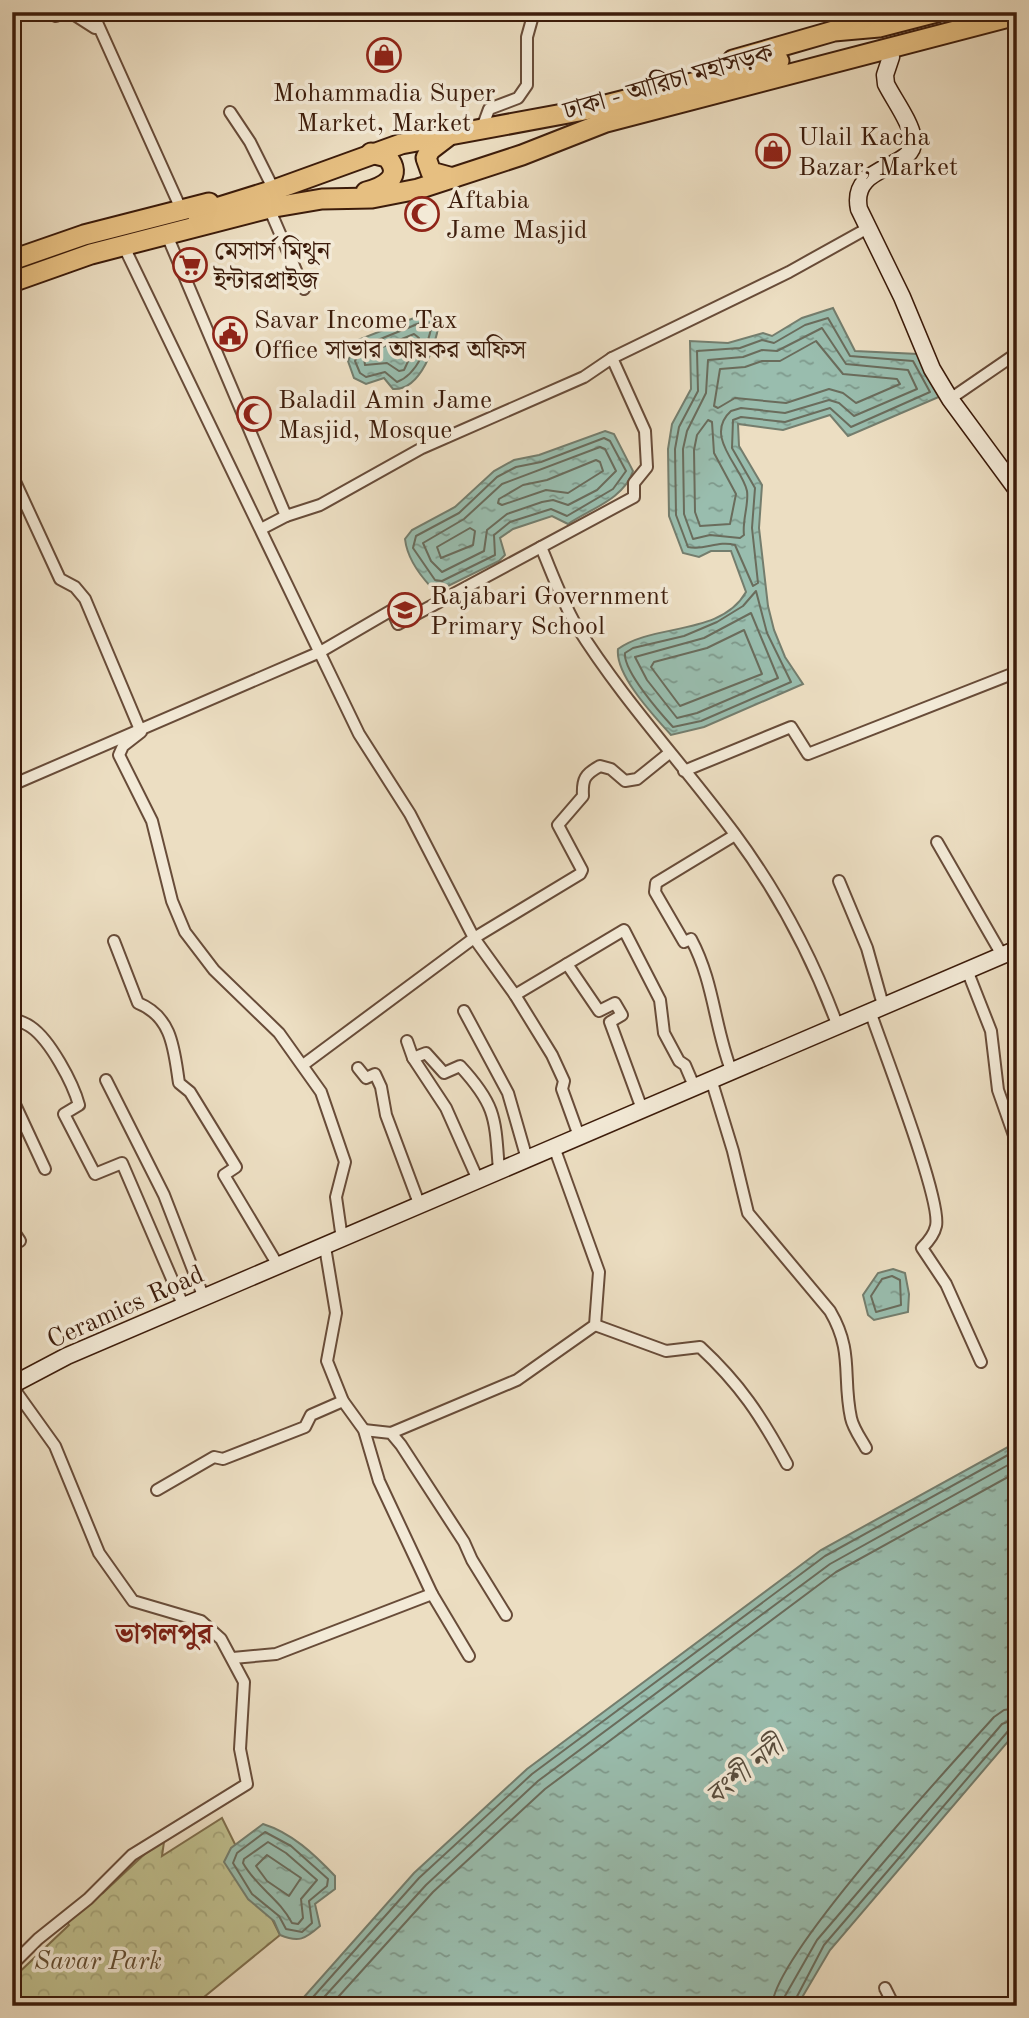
<svg xmlns="http://www.w3.org/2000/svg" width="1029" height="2018" font-family="'Old Standard TT','Noto Serif Bengali',serif">
<style>
.park{fill:url(#park-crowns);stroke:#7e6e4c;stroke-width:2}
.water{fill:url(#water-ripples);stroke:#747d6d;stroke-width:2}
.lines{fill:none;stroke-linecap:round;stroke-linejoin:round}
.shore{stroke:#6a6c5c;stroke-width:2}
.street-casing{stroke:#684c39;stroke-width:14}
.secondary-casing{stroke:#3c1c0b;stroke-width:19}
.highway-casing{stroke:#3c1c0b;stroke-width:23}
.street{stroke:#f3ead7;stroke-width:10}
.secondary{stroke:#f3ead7;stroke-width:16}
.highway{stroke:#e6bf81;stroke-width:19}
.labels{text-anchor:middle;stroke-width:7;stroke-linejoin:round;paint-order:stroke}
.street-label{font-size:26px;fill:#3c1c0b;stroke:#f3ead7}
.poi-label{font-size:26px;fill:#3c1c0b;stroke:#f3ead7;text-anchor:start}
.park-label{font-size:26px;font-style:italic;fill:#634d32;stroke:#f3ead7}
.neighbourhood-label{font-size:28px;font-weight:bold;fill:#7a1f14;stroke:#f3ead7}
.water-label{font-size:28px;font-style:italic;fill:#584c3c;stroke:#f3ead7}
</style>
<defs>
<pattern id="park-crowns" width="20" height="18" patternUnits="userSpaceOnUse" patternTransform="scale(1.75)"><rect width="20" height="18" fill="#bfbf8e"/><path d="M2 6a3 3 0 1 1 6 0M12 15a3 3 0 1 1 6 0" fill="none" stroke="#a5a479"/></pattern>
<pattern id="water-ripples" width="26" height="14" patternUnits="userSpaceOnUse" patternTransform="scale(1.75)"><rect width="26" height="14" fill="#99bdae"/><path d="M2 4q2-2 4 0t4 0M15 11q2-2 4 0t4 0" fill="none" stroke="#7e998c"/></pattern>
</defs>
<rect width="100%" height="100%" fill="#ecdec2"/>
<filter id="stains"><feTurbulence type="fractalNoise" baseFrequency=".00286" numOctaves="4"/><feColorMatrix values="0 0 0 0 .2 0 0 0 0 .09 0 0 0 0 .02 0 0 0 .5 -.17"/></filter>
<radialGradient id="worn" r=".72"><stop offset=".6" stop-color="#630" stop-opacity="0"/><stop offset="1" stop-color="#630" stop-opacity=".3"/></radialGradient>
<polygon class="park" points="222,1818 280,1935 193,2006 12,2006 12,1979 69,1925 64,1918 103,1893 165,1835 162,1856"/>
<g class="water">
<path d="M833,308l22,43 63,3 23,42 -93,40 -18,-21 -47,15 -45,-6 1,22 23,39 -3,43 9,78 6,24 11,27 18,27 -99,43 -33,8c-17,-19 -56,-60 -53,-86 36,-26 103,-13 128,-57l-15,-41h-20l-12,6 -16,-4 -14,-37 -1,-67 4,-25 19,-35 -1,-48 38,2 35,-10 9,3 30,-18z"/>
<path d="M424,314h11l4,8c-3,22 -18,69 -46,67l-9,-11 -18,6 -12,-6 -6,-17 10,-21z"/>
<path d="M605,431l9,3 19,37c-9,28 -43,38 -65,53l-16,-8 -39,13 -13,9 5,17 -6,6 -55,27 -13,-1c-13,-14 -24,-30 -26,-48l7,-9 43,-23 39,-36 20,-11 25,-5z"/>
<polygon points="893,1269 905,1273 909,1294 908,1312 874,1320 868,1315 863,1295 878,1273"/>
<polygon points="1017,1442 1017,1731 830,1950 797,2006 296,2006 414,1873 527,1769 821,1550"/>
<path d="M263,1824c29,9 51,30 72,52v13l-20,15 5,22c-15,13 -21,17 -40,9l-6,-14 -26,-22 -24,-37 7,-14z"/>
</g>
<g class="lines">
<g class="shore">
<path d="M828,318l22,38 63,5 17,31 -79,35 -21,-19 -45,14 -44,-5 -8,3 -1,28 23,40 -3,40 6,55 -5,3 -18,-41c-17,-5 -31,6 -47,2l-12,-32 -1,-66 4,-22 19,-36 -1,-40 43,-3 22,-8 12,3 31,-18z"/>
<path d="M425,321l7,3c-4,21 -14,50 -35,58l-12,-10 -19,5 -6,-4 -5,-12 8,-15z"/>
<path d="M822,328l24,36 62,6 9,19 -63,27 -15,-13 -10,-3 -44,13 -44,-5 -10,3c-28,25 11,56 16,80 2,13 -5,30 -3,44l-4,3 -30,-3 -17,4 -9,-25 -1,-65 4,-18 19,-38 2,-33 35,-3 19,-7 15,1z"/>
<polygon points="414,334 419,338 404,370 399,371 387,363 365,365 364,358 368,353"/>
<polygon points="816,341 843,374 897,379 900,384 856,403 843,393 829,389 786,403 735,398 718,408 714,406 720,369 745,367 762,361 780,361"/>
<polygon points="708,420 712,422 714,453 736,494 730,524 700,526 695,512 694,450 697,435"/>
<polygon points="604,438 610,441 626,471 613,489 567,516 551,509 510,522 494,535 495,555 442,581 435,580 413,548 416,536 459,513 497,477 516,467 541,462"/>
<polygon points="600,447 605,449 616,471 597,490 568,505 553,500 542,502 507,514 487,530 484,551 442,572 431,561 423,543 464,519 502,484"/>
<polygon points="596,460 600,462 603,471 568,493 546,490 502,505 498,503 499,499 523,485 547,480"/>
<polygon points="470,528 475,531 473,545 441,558 437,547"/>
<path d="M756,591l11,42 24,49 -90,39 -28,6c-12,-13 -50,-56 -48,-74l8,-5 51,-12 33,-14 26,-16z"/>
<polygon points="751,613 778,678 697,713 677,718 647,680 635,657 704,638"/>
<polygon points="744,630 762,674 680,706 651,667 654,662 707,648"/>
<polygon points="892,1276 900,1280 901,1305 876,1312 871,1296 882,1279"/>
<polygon points="265,1832 291,1846 328,1879 327,1886 309,1901 312,1923 302,1932 286,1929 279,1916 252,1894 233,1863 237,1853"/>
<path d="M268,1842l18,11 31,27 -16,19 2,19 -5,6 -6,-1c-12,-24 -36,-36 -49,-60l1,-4z"/>
<polygon points="267,1855 301,1878 289,1896 267,1881 256,1866"/>
<polyline points="305,2006 419,1878 532,1774 825,1556 1017,1450"/>
<polyline points="316,2006 426,1885 538,1781 830,1564 1017,1460"/>
<polyline points="330,2006 433,1892 545,1789 836,1572 1017,1472"/>
<path d="M772,2006c2,-51 180,-242 222,-289l10,-7 13,-2"/>
<polyline points="783,2006 785,1996 817,1940 1002,1724 1017,1718"/>
<polyline points="792,2006 824,1945 1009,1730 1017,1727"/>
</g>
<g class="street-casing">
<g id="street">
<polyline points="47,12 56,16 67,12"/>
<polyline points="70,12 95,28 95,18 181,209"/>
<polyline points="230,112 250,142 274,190"/>
<polyline points="482,128 489,109 518,98 527,85 527,37 534,12"/>
<polyline points="269,208 304,289"/>
<polyline points="169,240 286,516 320,505 422,448 584,377 612,358 789,272 868,228"/>
<polyline points="127,253 359,734 410,814 474,938 303,1065"/>
<polyline points="950,399 1017,353"/>
<polyline points="12,475 60,579 75,587 85,599 141,732 123,746 119,755 152,821 172,901 185,932 214,970 279,1033 321,1092 345,1162 336,1197 342,1239"/>
<polyline points="263,528 286,516"/>
<path d="M541,547c11,26 21,54 35,78 46,74 106,138 158,208 43,58 78,124 103,191"/>
<polyline points="684,771 791,727 808,754 1017,672"/>
<polyline points="12,785 320,652 392,610 398,624 634,497 634,483 647,467 645,431 612,358"/>
<polyline points="937,842 1002,955"/>
<polyline points="839,881 867,948 883,1005"/>
<path d="M114,941l24,62c35,14 36,48 41,80l11,9 46,75 -12,8 55,92"/>
<polyline points="567,964 624,930 660,1000 664,1033 679,1061 685,1065 694,1086"/>
<polyline points="967,970 991,1031 998,1090 1017,1144"/>
<polyline points="515,995 567,964 599,1011 615,1003 622,1015 610,1022 642,1109"/>
<polyline points="464,1011 508,1093 527,1159"/>
<path d="M870,1011c12,36 72,189 66,215 -2,9 -7,15 -14,22l24,36 35,78"/>
<path d="M12,1018c6,3 14,5 19,9 19,13 42,56 48,78l-15,9 31,60 27,-11 62,144"/>
<polyline points="407,1041 413,1058 446,1108 478,1180"/>
<path d="M413,1058l13,-5 18,20 16,-7c37,40 35,53 39,105"/>
<polyline points="358,1068 366,1078 375,1074 381,1087 386,1115 420,1206"/>
<path d="M731,1070c-17,-45 -17,-88 -40,-131l-7,3 -29,-50 1,-9 79,-48"/>
<path d="M711,1079l22,72 15,62 82,98c24,41 12,65 21,107 2,10 10,21 15,30"/>
<polyline points="106,1080 164,1195 204,1298"/>
<polyline points="12,1098 45,1169"/>
<path d="M579,1136l-17,-47 2,-8 -12,-26 -37,-60 -41,-57 106,-64 2,-4 -24,-45 25,-29c-1,-17 2,-22 17,-30l11,3 14,12 12,-2 31,-25"/>
<polyline points="12,1229 20,1241"/>
<polyline points="325,1247 336,1313 327,1361 343,1401 364,1430 379,1481 432,1594"/>
<path d="M595,1325l71,26 34,-4c40,37 61,69 87,117"/>
<polyline points="12,1386 55,1446 99,1553 133,1601 201,1621 221,1639 244,1682 240,1749 247,1784 132,1855 88,1899 38,1939 12,1965"/>
<polyline points="364,1430 391,1433 401,1445 464,1542 472,1560 506,1615"/>
<polyline points="391,1433 517,1380 595,1325 599,1272 554,1147"/>
<polyline points="157,1490 214,1457 223,1459 305,1427 311,1415 343,1401"/>
<polyline points="233,1658 276,1654 432,1594 469,1656"/>
<polyline points="885,1988 894,2006"/>
</g>
</g>
<g class="secondary-casing">
<g id="secondary">
<path d="M891,57l-6,18 1,9c8,16 24,37 27,54 5,33 -64,24 -54,71l43,88 30,72 18,30 67,91"/>
<polyline points="12,1385 67,1356 1017,949"/>
</g>
</g>
<g class="highway-casing">
<g id="highway">
<polyline points="733,60 834,31 879,27 937,12"/>
<polyline points="447,137 430,150 426,158 431,172 453,178"/>
<path d="M366,192c18,-5 38,-15 21,-35l-16,-4"/>
<polyline points="197,214 274,190 401,144 590,109 779,61"/>
<polyline points="12,260 84,235 209,203"/>
<polyline points="12,282 91,254 269,208 322,199 372,198 418,189 522,155 606,122 1017,15"/>
</g>
</g>
<use href="#street" class="street"/>
<use href="#secondary" class="secondary"/>
<use href="#highway" class="highway"/>
</g>
<defs>
<g id="shop-ring" transform="scale(1.75)"><circle r="9.5" fill="#f3ead7" stroke="#8f2418" stroke-width="1.5"/><path d="M-5-2.5h2.3a2.7 3.5 0 0 1 5.4 0H5L5.5 6h-11ZM-1.5-2.5h3a1.5 2.3 0 0 0-3 0Z" fill="#8f2418"/></g>
<g id="mosque-ring" transform="scale(1.75)"><circle r="9.5" fill="#f3ead7" stroke="#8f2418" stroke-width="1.5"/><path d="M3.5-4.9A6 6 0 1 0 3.5 4.9A5 5 0 1 1 3.5-4.9Z" fill="#8f2418"/></g>
<g id="supermarket-ring" transform="scale(1.75)"><circle r="9.5" fill="#f3ead7" stroke="#8f2418" stroke-width="1.5"/><path d="M-6-5.5h2.5l.6 2H6L4.5 2H-2.5L-4.4-4H-6ZM-1.5 3.2a1.3 1.3 0 1 0 .1 0ZM3 3.2a1.3 1.3 0 1 0 .1 0Z" fill="#8f2418"/></g>
<g id="civic-ring" transform="scale(1.75)"><circle r="9.5" fill="#f3ead7" stroke="#8f2418" stroke-width="1.5"/><path d="M-.6-6.5H3V-4.5H.6V-3L4-1V1h2V6H-6V1h2V-1L-.6-3ZM-1.2 2.5V6h2.4V2.5Z" fill="#8f2418"/></g>
<g id="school-ring" transform="scale(1.75)"><circle r="9.5" fill="#f3ead7" stroke="#8f2418" stroke-width="1.5"/><path d="M0-5L7-2L0 1L-7-2ZM-4 1L0 2.5L4 1V4Q0 6-4 4Z" fill="#8f2418"/></g>
</defs>
<g fill-rule="evenodd">
<use href="#shop-ring" x="384" y="55"/>
<use href="#shop-ring" x="773" y="151"/>
<use href="#mosque-ring" x="422" y="214"/>
<use href="#supermarket-ring" x="190" y="265"/>
<use href="#civic-ring" x="230" y="334"/>
<use href="#mosque-ring" x="254" y="414"/>
<use href="#school-ring" x="405" y="610"/>
</g>
<g class="labels">
<g class="street-label">
<text transform="translate(668 81) rotate(-16)" y="9">ঢাকা - আরিচা মহাসড়ক</text>
<text transform="translate(125 1306) rotate(-24)" y="9">Ceramics Road</text>
</g>
<g class="poi-label">
<text x="384" y="101" text-anchor="middle">Mohammadia Super<tspan x="384" dy="30">Market, Market</tspan></text>
<text x="798" y="145">Ulail Kacha<tspan x="798" dy="30">Bazar, Market</tspan></text>
<text x="446" y="208">Aftabia<tspan x="446" dy="30">Jame Masjid</tspan></text>
<text x="214" y="259">মেসার্স মিথুন<tspan x="214" dy="30">ইন্টারপ্রাইজ</tspan></text>
<text x="254" y="328">Savar Income Tax<tspan x="254" dy="30">Office সাভার আয়কর অফিস</tspan></text>
<text x="278" y="408">Baladil Amin Jame<tspan x="278" dy="30">Masjid, Mosque</tspan></text>
<text x="430" y="604">Rajabari Government<tspan x="430" dy="30">Primary School</tspan></text>
</g>
<g class="park-label">
<text x="98" y="1969">Savar Park</text>
</g>
<g class="neighbourhood-label">
<text x="164" y="1643">ভাগলপুর</text>
</g>
<g class="water-label">
<text transform="translate(744 1770) rotate(-39)" y="10">বংশী নদী</text>
</g>
</g>
<rect width="1029" height="2018" fill="none" stroke="#ecdec2" stroke-width="42"/>
<rect x="14" y="14" width="1001" height="1990" fill="none" stroke="#3c1c0b" stroke-width="3.5"/>
<rect x="21" y="21" width="987" height="1976" fill="none" stroke="#3c1c0b" stroke-width="2"/>
<rect width="100%" height="100%" filter="url(#stains)"/>
<rect width="100%" height="100%" fill="url(#worn)"/>
</svg>
